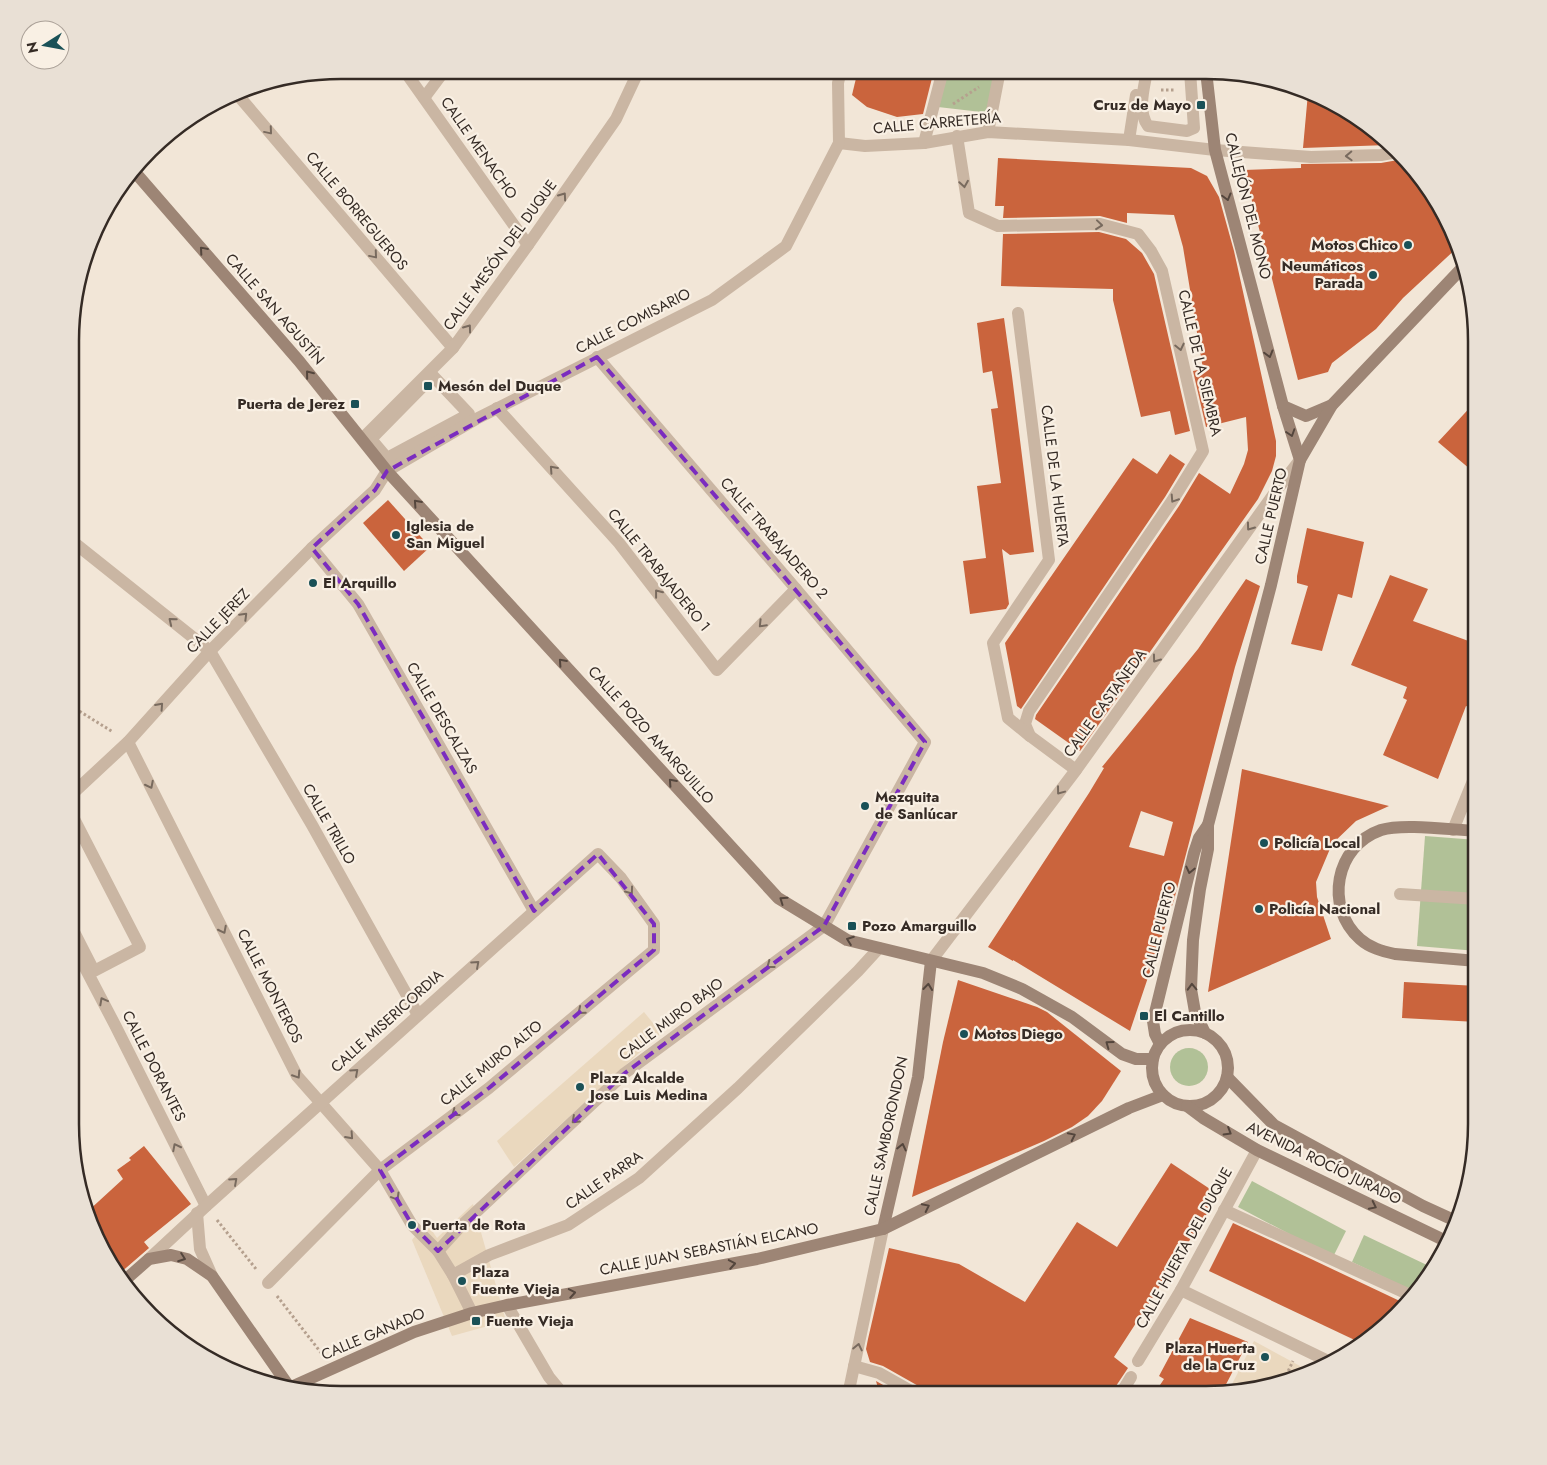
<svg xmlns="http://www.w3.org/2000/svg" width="1547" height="1465" font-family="Jost,sans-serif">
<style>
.green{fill:#b1c197}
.plaza{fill:#ead8be}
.building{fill:#ca643d;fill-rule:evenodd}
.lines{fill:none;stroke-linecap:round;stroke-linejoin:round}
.path{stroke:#b5a08e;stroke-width:3;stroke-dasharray:2.5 2.5;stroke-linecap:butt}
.street{stroke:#cab6a3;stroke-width:12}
.secondary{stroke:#9d8575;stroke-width:12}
.oneway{stroke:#786a5e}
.oneway2{stroke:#54463d}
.marked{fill:none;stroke:#7b2cbf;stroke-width:4;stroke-dasharray:10 6;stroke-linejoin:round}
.poi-dot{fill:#1a5157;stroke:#f9f0e4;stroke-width:2}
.labels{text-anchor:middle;stroke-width:4.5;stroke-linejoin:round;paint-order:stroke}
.poi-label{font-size:15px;font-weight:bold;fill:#352b25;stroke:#f9f0e4;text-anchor:start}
.street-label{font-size:15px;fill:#352b25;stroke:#f9f0e4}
.rim{fill:none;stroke:#352b25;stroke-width:2.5}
</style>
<rect width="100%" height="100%" fill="#f2e6d7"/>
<g class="green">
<polygon points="949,70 996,70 990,113 938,107"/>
<polygon points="1425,836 1477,840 1477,951 1417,946"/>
<circle cx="1189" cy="1067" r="19"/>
<polygon points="1252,1181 1346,1231 1333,1257 1238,1207"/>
<polygon points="1364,1235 1431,1267 1413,1291 1352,1262"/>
</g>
<g class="plaza">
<polygon points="644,1012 661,1033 514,1167 497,1141"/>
<polygon points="473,1204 506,1321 452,1336 412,1240 426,1222 437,1238"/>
<polygon points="1254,1341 1313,1373 1227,1394"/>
</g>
<g class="building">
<polygon points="858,70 934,70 923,114 897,117 867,107 852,95"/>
<polygon points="1308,93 1327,98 1388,145 1303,148"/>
<polygon points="1403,157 1410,162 1456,237 1459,246 1403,298 1376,329 1332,363 1328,372 1298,380 1244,170 1301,168 1301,164 1381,163 1398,160"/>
<polygon points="998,158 1191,168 1207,176 1219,197 1234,251 1276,441 1276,456 1272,471 1258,499 1080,751 1035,719 1036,715 1179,506 1199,473 1230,494 1244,464 1248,450 1246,417 1206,427 1193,371 1203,369 1183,247 1174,215 1127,213 1127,223 1100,216 1003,218 1004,206 995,206"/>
<polygon points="1099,232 1126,239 1142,253 1154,274 1190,431 1175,435 1170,411 1141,417 1113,300 1113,289 1001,286 1003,234"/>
<polygon points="1004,318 1012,376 1034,552 1010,555 1002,549 1009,604 1006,609 970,614 963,561 986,558 977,486 1001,483 991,409 998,408 992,371 983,373 977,323"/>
<polygon points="1476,401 1476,428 1477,475 1438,442"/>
<polygon points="1170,454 1185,464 1165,497 1021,709 1017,706 1005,643 1133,458 1157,474"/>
<polygon points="388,500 430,547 404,571 363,523"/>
<polygon points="1307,528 1364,542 1352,598 1338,594 1322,651 1291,644 1308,586 1297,583 1297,576"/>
<polygon points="1390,575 1428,589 1413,621 1477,644 1477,710 1466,706 1438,779 1383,755 1407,700 1403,698 1407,687 1351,665"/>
<path d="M1246,579l14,7 -25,81 -61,233 -44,131 -117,-71v1l-25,-14 101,-154 15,-25 -2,-1 96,-118zM1141,811l32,11 -9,34 -35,-9z"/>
<polygon points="1242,769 1389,806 1356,821 1332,844 1316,882 1317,897 1331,939 1208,992"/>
<polygon points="958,980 1037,1007 1047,1012 1121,1071 1102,1101 1088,1116 1072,1127 1044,1141 912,1197 943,1042"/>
<polygon points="1404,982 1477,986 1477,1022 1402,1018"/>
<polygon points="144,1146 191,1204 144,1242 149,1248 119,1274 90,1228 87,1212 123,1179 117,1170 131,1160 129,1158"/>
<polygon points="1171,1163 1219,1195 1114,1357 1128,1368 1110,1395 926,1395 922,1388 883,1366 870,1362 866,1349 868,1339 889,1248 959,1264 1025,1302 1077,1222 1117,1247"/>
<polygon points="1233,1223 1309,1258 1404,1303 1385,1328 1361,1343 1209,1271"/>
<polygon points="1190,1318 1248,1342 1221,1394 1154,1394 1164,1379 1159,1376"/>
<polygon points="876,1381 901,1395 880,1395"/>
</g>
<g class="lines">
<g class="path">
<polyline points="1161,90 1175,90"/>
<polyline points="953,104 979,87"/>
<polyline points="71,706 113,732"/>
<polyline points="217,1220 256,1269"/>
<polyline points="277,1296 322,1354"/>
<polyline points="1284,1380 1293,1361"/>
</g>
<g class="street">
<polyline points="404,70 528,245"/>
<path d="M1147,71c-3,17 -10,40 1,55l39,5 7,-3 -4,-57"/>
<polyline points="237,94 453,348"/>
<polyline points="424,98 445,70"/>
<polyline points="988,132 1000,70"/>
<polyline points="957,136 969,213 998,226 1100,224 1138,234 1151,251 1162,271 1203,451 1172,501 1029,711 1025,724 1030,736 1076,770"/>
<polyline points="1129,140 1136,95"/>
<polyline points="839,143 865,146 924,143 988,132 1129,140 1215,150 1311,157 1381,155 1397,152"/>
<polyline points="924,143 943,70"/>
<polyline points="1018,313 1049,560 993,643 1008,718 1030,736"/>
<polygon points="433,376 469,414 387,458 371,439"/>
<polyline points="497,408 619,543 717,670 796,589"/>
<polyline points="362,439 453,348 528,245 616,119 639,70"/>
<polyline points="72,541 210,651 312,825 418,1015"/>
<polyline points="312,548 358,604 534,911"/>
<polyline points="128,742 297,1076 380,1170 412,1225 438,1251 453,1275 472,1313"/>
<polyline points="71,795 128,742 210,651 312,548 375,490 387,471 476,419 712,300 786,246 839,143 838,83 841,70"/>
<polyline points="1453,830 1477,771"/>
<polyline points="1400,894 1477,899"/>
<polyline points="71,926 94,971 140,947 71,813"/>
<polyline points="71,941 115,1025 206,1206"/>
<polyline points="931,961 1076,770 1276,491 1300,460"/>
<polyline points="1224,1210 1410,1295"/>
<polyline points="197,1213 200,1249 212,1276"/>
<polyline points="438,1251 459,1228 625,1073 824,926 925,742 796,589 597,357"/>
<polyline points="149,1259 206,1206 598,854 621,878 654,924 654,950 489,1088 380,1170 268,1283"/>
<polyline points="453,1275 489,1255 568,1225 639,1178 738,1088 858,971 879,948"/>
<polyline points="1181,1290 1330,1362"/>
<polyline points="507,1305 549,1377 564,1395"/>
<polyline points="1138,1361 1181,1290 1257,1150"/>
<polyline points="854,1366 879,1373 918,1395"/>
<polyline points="848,1395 883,1229"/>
<polyline points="1120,1395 1131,1377"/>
</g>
<g class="secondary">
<polyline points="1206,71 1215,150 1283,406 1300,460"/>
<polyline points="134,171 299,361 387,471 778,898 847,940 983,973 1022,989 1072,1017 1122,1054 1136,1059 1153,1059"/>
<polyline points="1283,406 1306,416 1332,405"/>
<path d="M1477,831c-25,-1 -74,-8 -96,-1 -46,16 -57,77 -21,109 10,9 22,12 35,15l82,7"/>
<circle cx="1190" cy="1068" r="38"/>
<polyline points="1205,1033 1195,1012 1191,989 1193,940 1200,889 1208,849 1208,825 1271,585 1300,460 1332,405 1463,267"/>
<polyline points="1160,1044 1155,1034 1153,1021 1194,853 1199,838 1208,825"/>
<polyline points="1227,1077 1274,1125 1423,1206 1458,1222"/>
<polyline points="1187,1106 1203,1118 1257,1150 1450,1243"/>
<polyline points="883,1229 918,1077 931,961"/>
<polyline points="124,1281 149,1259 171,1255 187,1259 212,1276 290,1388"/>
<polyline points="289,1388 414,1332 472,1313 507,1305 757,1259 883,1229 1129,1108 1163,1095"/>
</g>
</g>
<defs><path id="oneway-chevron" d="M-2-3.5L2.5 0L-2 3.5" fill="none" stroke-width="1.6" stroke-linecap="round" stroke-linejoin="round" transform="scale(1.25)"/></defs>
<g class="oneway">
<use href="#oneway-chevron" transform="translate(269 131) rotate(50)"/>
<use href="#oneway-chevron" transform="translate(1349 156) rotate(178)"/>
<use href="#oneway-chevron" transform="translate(964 184) rotate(81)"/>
<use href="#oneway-chevron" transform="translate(563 196) rotate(-55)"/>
<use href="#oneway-chevron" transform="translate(1099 225) rotate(6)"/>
<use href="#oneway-chevron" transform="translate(374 255) rotate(50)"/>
<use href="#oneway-chevron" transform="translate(468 328) rotate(-54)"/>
<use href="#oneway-chevron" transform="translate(1180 347) rotate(77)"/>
<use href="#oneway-chevron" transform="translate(553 469) rotate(-132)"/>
<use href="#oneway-chevron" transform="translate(1174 499) rotate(123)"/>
<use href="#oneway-chevron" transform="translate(1250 527) rotate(126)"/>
<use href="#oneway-chevron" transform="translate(658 593) rotate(-128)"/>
<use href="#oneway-chevron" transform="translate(244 616) rotate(-45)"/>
<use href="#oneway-chevron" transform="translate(172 621) rotate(-141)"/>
<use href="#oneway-chevron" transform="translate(762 624) rotate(134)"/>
<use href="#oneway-chevron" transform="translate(1156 659) rotate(126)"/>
<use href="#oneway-chevron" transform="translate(160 706) rotate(-48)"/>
<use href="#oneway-chevron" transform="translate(150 785) rotate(63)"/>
<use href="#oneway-chevron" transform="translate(1060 791) rotate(127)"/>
<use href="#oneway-chevron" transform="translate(630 891) rotate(54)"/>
<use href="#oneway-chevron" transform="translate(223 930) rotate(63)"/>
<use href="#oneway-chevron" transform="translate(476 964) rotate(-42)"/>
<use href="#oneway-chevron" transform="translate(770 965) rotate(143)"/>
<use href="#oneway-chevron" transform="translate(103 1001) rotate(-118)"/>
<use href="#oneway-chevron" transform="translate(581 1011) rotate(140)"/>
<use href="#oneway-chevron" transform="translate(355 1072) rotate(-42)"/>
<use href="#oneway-chevron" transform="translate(297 1075) rotate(57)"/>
<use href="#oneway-chevron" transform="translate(455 1113) rotate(143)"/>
<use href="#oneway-chevron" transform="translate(575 1120) rotate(137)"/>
<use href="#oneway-chevron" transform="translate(350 1136) rotate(48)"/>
<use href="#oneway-chevron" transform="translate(176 1147) rotate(-117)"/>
<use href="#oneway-chevron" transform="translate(234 1181) rotate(-42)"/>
<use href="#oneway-chevron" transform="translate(396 1197) rotate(59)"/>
<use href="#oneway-chevron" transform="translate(858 1347) rotate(-78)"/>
</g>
<g class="oneway2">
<use href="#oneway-chevron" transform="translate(1227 197) rotate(75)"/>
<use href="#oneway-chevron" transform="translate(203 250) rotate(-131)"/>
<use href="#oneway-chevron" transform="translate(1269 354) rotate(75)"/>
<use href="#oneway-chevron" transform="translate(309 374) rotate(-129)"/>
<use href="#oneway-chevron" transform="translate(1291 433) rotate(72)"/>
<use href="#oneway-chevron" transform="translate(417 503) rotate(-132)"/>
<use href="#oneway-chevron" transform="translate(562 662) rotate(-132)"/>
<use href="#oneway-chevron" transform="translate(672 782) rotate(-132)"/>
<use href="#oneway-chevron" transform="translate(1190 870) rotate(103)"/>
<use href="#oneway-chevron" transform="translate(783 900) rotate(-145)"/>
<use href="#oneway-chevron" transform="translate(850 940) rotate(-160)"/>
<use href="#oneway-chevron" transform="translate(928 987) rotate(-84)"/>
<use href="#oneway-chevron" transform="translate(1192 987) rotate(-92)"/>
<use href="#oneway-chevron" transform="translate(1109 1044) rotate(-144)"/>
<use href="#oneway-chevron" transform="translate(1228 1132) rotate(31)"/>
<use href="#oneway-chevron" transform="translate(1072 1136) rotate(-26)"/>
<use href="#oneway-chevron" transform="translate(902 1147) rotate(-77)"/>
<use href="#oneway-chevron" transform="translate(1373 1206) rotate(26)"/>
<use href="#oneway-chevron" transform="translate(926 1207) rotate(-26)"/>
<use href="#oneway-chevron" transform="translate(182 1258) rotate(20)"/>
<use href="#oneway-chevron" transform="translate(732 1264) rotate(-10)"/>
<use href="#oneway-chevron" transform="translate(572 1293) rotate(-10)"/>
</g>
<path class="marked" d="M597,357l328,385 -101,184 -199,147 -187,178 -26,-26 -32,-55 109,-82 165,-138v-26l-56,-70 -64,57 -176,-307 -46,-56 63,-58 12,-19z"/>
<g class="poi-dot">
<rect x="1196" y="100" width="10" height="10" rx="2.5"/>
<circle cx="1408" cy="245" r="5"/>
<circle cx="1373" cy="275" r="5"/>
<rect x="423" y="381" width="10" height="10" rx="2.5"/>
<rect x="350" y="399" width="10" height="10" rx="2.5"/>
<circle cx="396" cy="535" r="5"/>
<circle cx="313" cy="583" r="5"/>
<circle cx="865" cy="806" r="5"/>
<circle cx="1264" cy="843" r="5"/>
<circle cx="1259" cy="909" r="5"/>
<rect x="847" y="921" width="10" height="10" rx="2.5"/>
<rect x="1139" y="1011" width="10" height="10" rx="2.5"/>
<circle cx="964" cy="1034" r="5"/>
<circle cx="580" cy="1087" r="5"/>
<circle cx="412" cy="1225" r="5"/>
<circle cx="462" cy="1281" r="5"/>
<rect x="471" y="1316" width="10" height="10" rx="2.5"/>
<circle cx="1265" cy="1357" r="5"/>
</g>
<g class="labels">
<g class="poi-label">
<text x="1191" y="110" text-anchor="end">Cruz de Mayo</text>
<text x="1398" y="250" text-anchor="end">Motos Chico</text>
<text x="1363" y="271" text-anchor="end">Neumáticos<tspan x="1363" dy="17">Parada</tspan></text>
<text x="438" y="391">Mesón del Duque</text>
<text x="345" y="409" text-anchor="end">Puerta de Jerez</text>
<text x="406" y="531">Iglesia de<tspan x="406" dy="17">San Miguel</tspan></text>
<text x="323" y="588">El Arquillo</text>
<text x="875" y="802">Mezquita<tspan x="875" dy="17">de Sanlúcar</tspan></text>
<text x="1274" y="848">Policía Local</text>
<text x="1269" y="914">Policía Nacional</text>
<text x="862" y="931">Pozo Amarguillo</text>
<text x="1154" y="1021">El Cantillo</text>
<text x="974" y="1039">Motos Diego</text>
<text x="590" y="1083">Plaza Alcalde<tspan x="590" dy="17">Jose Luis Medina</tspan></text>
<text x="422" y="1230">Puerta de Rota</text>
<text x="472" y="1277">Plaza<tspan x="472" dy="17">Fuente Vieja</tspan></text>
<text x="486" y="1326">Fuente Vieja</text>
<text x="1255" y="1353" text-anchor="end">Plaza Huerta<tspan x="1255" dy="17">de la Cruz</tspan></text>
</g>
<g class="street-label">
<text transform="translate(937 123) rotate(-5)" y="5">CALLE CARRETERÍA</text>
<text transform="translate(479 148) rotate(55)" y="5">CALLE MENACHO</text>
<text transform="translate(1248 206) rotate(76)" y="5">CALLEJÓN DEL MONO</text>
<text transform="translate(357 211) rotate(50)" y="5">CALLE BORREGUEROS</text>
<text transform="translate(500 255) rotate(-54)" y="5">CALLE MESÓN DEL DUQUE</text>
<text transform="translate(275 309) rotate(49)" y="5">CALLE SAN AGUSTÍN</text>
<text transform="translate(633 321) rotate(-27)" y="5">CALLE COMISARIO</text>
<text transform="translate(1200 363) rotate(77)" y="5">CALLE DE LA SIEMBRA</text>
<text transform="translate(1055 476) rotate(83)" y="5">CALLE DE LA HUERTA</text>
<text transform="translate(1271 516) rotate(-77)" y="5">CALLE PUERTO</text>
<text transform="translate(774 538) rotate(49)" y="5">CALLE TRABAJADERO 2</text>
<text transform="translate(659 570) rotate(51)" y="5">CALLE TRABAJADERO 1</text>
<text transform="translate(218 621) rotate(-46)" y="5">CALLE JEREZ</text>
<text transform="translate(1105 703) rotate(-54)" y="5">CALLE CASTAÑEDA</text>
<text transform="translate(442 718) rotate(60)" y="5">CALLE DESCALZAS</text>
<text transform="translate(651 735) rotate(48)" y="5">CALLE POZO AMARGUILLO</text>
<text transform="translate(329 824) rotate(60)" y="5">CALLE TRILLO</text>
<text transform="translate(1159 930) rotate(-76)" y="5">CALLE PUERTO</text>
<text transform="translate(270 986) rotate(63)" y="5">CALLE MONTEROS</text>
<text transform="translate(671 1019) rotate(-37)" y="5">CALLE MURO BAJO</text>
<text transform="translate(387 1021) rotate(-42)" y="5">CALLE MISERICORDIA</text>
<text transform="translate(491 1063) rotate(-39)" y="5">CALLE MURO ALTO</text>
<text transform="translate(154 1066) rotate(63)" y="5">CALLE DORANTES</text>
<text transform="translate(886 1136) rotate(-78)" y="5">CALLE SAMBORONDON</text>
<text transform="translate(1324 1163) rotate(26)" y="5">AVENIDA ROCÍO JURADO</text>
<text transform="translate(604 1180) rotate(-35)" y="5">CALLE PARRA</text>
<text transform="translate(1184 1248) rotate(-61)" y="5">CALLE HUERTA DEL DUQUE</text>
<text transform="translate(709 1249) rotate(-11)" y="5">CALLE JUAN SEBASTIÁN ELCANO</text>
<text transform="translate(373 1334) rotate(-23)" y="5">CALLE GANADO</text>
</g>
</g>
<path d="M0 0H1547V1465H0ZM341 79H1206A262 262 0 0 1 1468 341V1124A262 262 0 0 1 1206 1386H341A262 262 0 0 1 79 1124V341A262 262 0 0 1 341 79Z" fill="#e9e0d5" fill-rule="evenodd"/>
<path class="rim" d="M341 79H1206A262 262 0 0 1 1468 341V1124A262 262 0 0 1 1206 1386H341A262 262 0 0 1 79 1124V341A262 262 0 0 1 341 79Z"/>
<g transform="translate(45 45) rotate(259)"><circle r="24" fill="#f9f0e4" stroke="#aba198"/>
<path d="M0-4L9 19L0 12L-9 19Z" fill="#1a5157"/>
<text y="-8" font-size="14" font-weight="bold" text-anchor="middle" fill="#352b25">N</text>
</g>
</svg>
